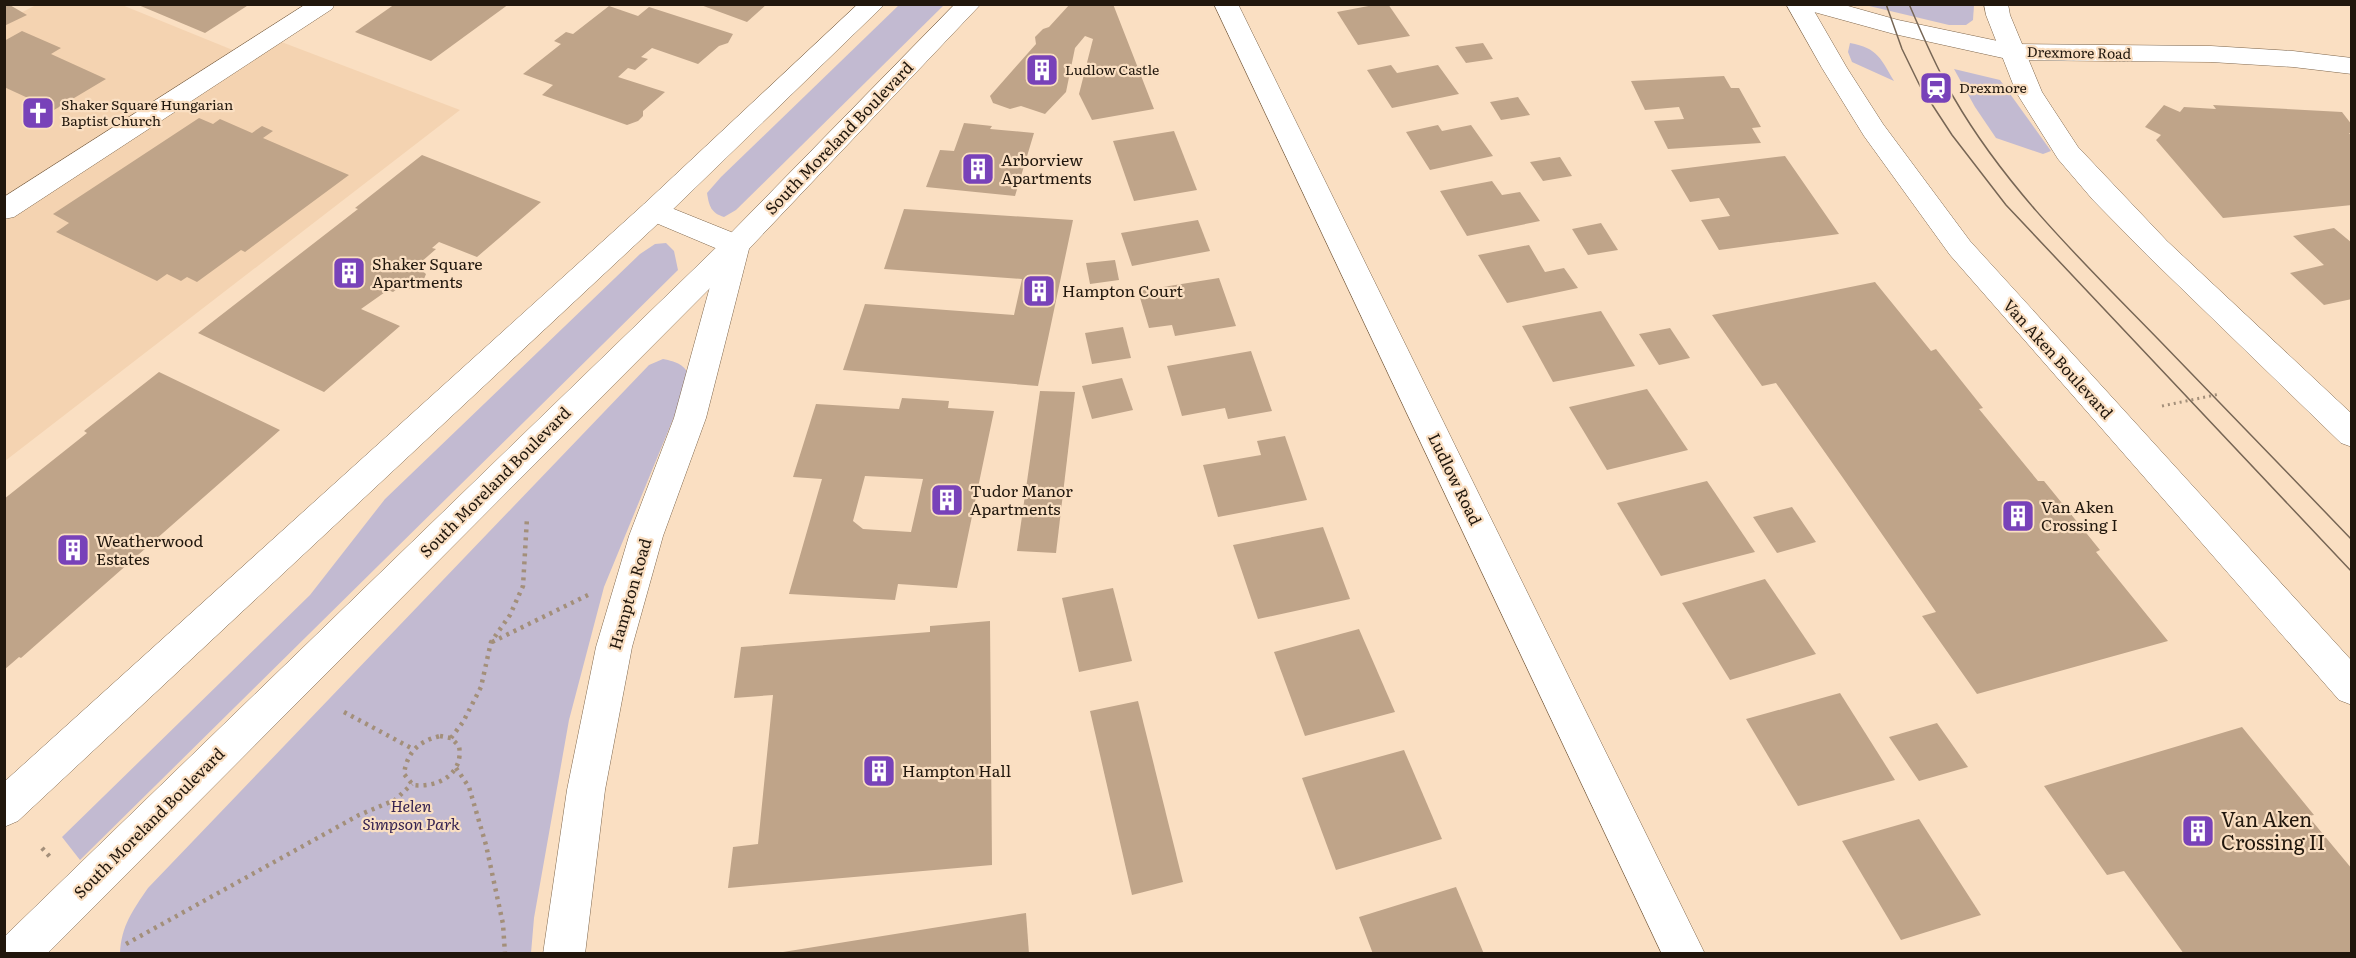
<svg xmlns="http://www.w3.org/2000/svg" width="2356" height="958" font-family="Literata,serif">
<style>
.built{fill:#f4d3b1}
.green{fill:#c2bad1}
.building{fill:#bfa489;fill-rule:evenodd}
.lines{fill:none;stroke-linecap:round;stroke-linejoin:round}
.street-casing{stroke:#7f674d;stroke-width:1}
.secondary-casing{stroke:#7f674d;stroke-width:1}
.path-far1{stroke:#a38f7a;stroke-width:3;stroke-dasharray:2 4;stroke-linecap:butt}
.path{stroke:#a38f7a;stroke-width:4.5;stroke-dasharray:3 5;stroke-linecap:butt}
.street{fill:#fff;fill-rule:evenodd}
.secondary{fill:#fff;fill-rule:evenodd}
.tram{stroke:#765;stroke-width:1.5}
.labels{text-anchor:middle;stroke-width:4.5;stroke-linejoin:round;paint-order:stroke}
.far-street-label{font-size:14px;fill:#21170d;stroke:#fadfc2}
.far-poi-label{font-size:14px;fill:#21170d;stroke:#fadfc2;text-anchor:start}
.street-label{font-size:16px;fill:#21170d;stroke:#fadfc2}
.poi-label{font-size:16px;fill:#21170d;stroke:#fadfc2;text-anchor:start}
.park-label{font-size:16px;font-style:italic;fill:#362351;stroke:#fadfc2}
.near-poi-label{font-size:20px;fill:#21170d;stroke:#fadfc2;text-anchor:start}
</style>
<rect width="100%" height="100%" fill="#fadfc2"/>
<polygon class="built" points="36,5 122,5 245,55 271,38 460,110 5,461 5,21"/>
<g class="green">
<path d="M899,5h45l-208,205 -12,7c-13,-4 -15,-11 -17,-24l14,-16z"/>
<polygon points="1974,5 1973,20 1966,25 1949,25 1865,5"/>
<path d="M1850,43c28,5 31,16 44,38l-42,-19 -4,-10z"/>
<polygon points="1954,69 2000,80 2051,151 2043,154 1996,138 1975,107"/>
<polygon points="666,243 674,251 678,270 80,860 62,837 310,595 385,499 640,254 655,244"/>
<path d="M663,359c14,3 22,5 27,19l-86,209 -35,133 -35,198 -3,35 -411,1c1,-28 13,-44 28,-66l501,-523z"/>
</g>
<g class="building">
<polygon points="4,4 8,4 27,15 4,26"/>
<polygon points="136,4 250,4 205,33"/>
<polygon points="395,4 509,4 431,61 355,32"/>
<polygon points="698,4 767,4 747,22"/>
<polygon points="1070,4 1113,4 1154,109 1092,120 1079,94 1093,39 1085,36 1075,48 1066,92 1045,114 1021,106 1010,109 993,103 990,96 1036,44 1035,37 1043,29 1049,27"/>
<polygon points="1379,4 1388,4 1410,36 1358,45 1337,12"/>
<polygon points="609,6 638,16 649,7 733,34 728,43 719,46 698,64 652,48 641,57 648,59 635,70 628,68 618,77 665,92 643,111 643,116 638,121 627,125 542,95 553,85 523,74 561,44 554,41 566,32 573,34"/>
<polygon points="22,31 61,48 51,54 106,79 54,110 4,87 4,41"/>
<polygon points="1483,43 1493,59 1466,63 1455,47"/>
<polygon points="1391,65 1397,73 1438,65 1459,94 1392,108 1367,70"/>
<polygon points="1724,76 1731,88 1739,88 1761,127 1752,128 1761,143 1668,149 1654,121 1684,119 1679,107 1645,110 1631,81"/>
<polygon points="1518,97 1530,115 1501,120 1490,102"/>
<polygon points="2164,105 2180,112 2184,107 2216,109 2213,105 2342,112 2352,125 2352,133 2349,133 2352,137 2352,205 2223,218 2156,140 2161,135 2145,127"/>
<polygon points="199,118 213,124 220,119 252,133 262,126 273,131 263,138 349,175 245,252 241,250 197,282 187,277 181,281 167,274 157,281 56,232 69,223 53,214"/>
<polygon points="964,123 992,126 990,129 1034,133 1015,196 926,187 940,150 954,151"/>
<polygon points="1438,125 1442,131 1471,125 1493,156 1430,170 1406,132"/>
<polygon points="1174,131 1197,190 1134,201 1113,141"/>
<polygon points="422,155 541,202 477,257 439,242 432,248 436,249 420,263 425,265 420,269 426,274 422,284 407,290 397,289 393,292 388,290 361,309 400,326 324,392 198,333 358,209 355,208"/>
<polygon points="1785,156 1839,234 1719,250 1701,220 1730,216 1719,198 1690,202 1671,170"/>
<polygon points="1560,157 1572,176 1543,181 1530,162"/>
<polygon points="1492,181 1502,195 1520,192 1540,221 1467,236 1440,191"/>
<polygon points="904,209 1073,220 1038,386 843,370 865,304 1014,315 1022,279 884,269"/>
<polygon points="1198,220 1210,251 1132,266 1121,233"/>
<polygon points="1601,223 1618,250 1588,255 1572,229"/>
<polygon points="2334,228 2352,243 2352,299 2324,305 2290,273 2324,265 2293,236"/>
<polygon points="1529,245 1545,272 1564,268 1578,288 1507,303 1478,255"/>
<polygon points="1115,260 1119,280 1090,284 1086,263"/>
<polygon points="1219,278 1236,326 1175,336 1172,325 1149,328 1138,291"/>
<polygon points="1875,282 1931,351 1936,349 1983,408 1979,409 2038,481 2044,481 2100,550 2096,552 2168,641 1977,694 1922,616 1936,612 1843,478 1776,383 1762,386 1712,315"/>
<polygon points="1601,311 1635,366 1553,382 1522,326"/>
<polygon points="1123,327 1131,358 1092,364 1085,333"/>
<polygon points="1670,328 1690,358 1659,365 1639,334"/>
<polygon points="1251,351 1272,411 1228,419 1225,408 1182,416 1167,366"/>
<polygon points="159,372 280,430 21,658 19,657 4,670 4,499 87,433 84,431"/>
<polygon points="1122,378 1133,410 1092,419 1082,386"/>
<polygon points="1647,389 1688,450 1607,470 1569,407"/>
<polygon points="1040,391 1075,392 1056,553 1017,551"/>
<path d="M902,398l47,3 -1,7 46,3 -37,177 -59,-4 -3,16 -106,-6 33,-115 -29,-2 23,-73 83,5zM865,476l58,3 -12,53 -48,-3 -10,-8z"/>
<polygon points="1285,436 1307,500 1218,517 1203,465 1261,455 1257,441"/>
<polygon points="1707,481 1755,552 1661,576 1617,503"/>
<polygon points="1792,507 1816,542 1777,553 1753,517"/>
<polygon points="1323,527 1350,599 1258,619 1233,545"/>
<polygon points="1765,579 1816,654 1730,680 1682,603"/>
<polygon points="1113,588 1132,661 1079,672 1062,598"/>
<polygon points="990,621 992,865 728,888 733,847 758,844 773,695 734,698 741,647 930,632 930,626"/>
<polygon points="1359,629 1395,712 1305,736 1274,652"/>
<polygon points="1840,693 1895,780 1798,806 1746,719"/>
<polygon points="1138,701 1183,882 1132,895 1090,711"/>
<polygon points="1937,723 1968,767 1919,781 1889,737"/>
<polygon points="2242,727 2314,815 2308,816 2352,869 2352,954 2184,954 2124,871 2107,875 2044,786"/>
<polygon points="1404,750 1442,839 1336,870 1302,778"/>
<polygon points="1919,819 1981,915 1901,940 1842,841"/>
<polygon points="1456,887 1484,954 1373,954 1359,917"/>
<polygon points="1026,913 1029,954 783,954 783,952"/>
</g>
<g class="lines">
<g class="street-casing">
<g id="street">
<polygon points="306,4 335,4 332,9 14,217 4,219 4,197"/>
<polygon points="1214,4 1238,4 1705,954 1662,954"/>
<polygon points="1800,4 1841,4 1898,20 2012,44 2211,46 2293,51 2352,58 2352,74 2293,67 2211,62 2012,60 1894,34 1803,9"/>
<polygon points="654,201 746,238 750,245 706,418 663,536 632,647 605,790 585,954 543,954 567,790 596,647 629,536 674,418 720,250 644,218 640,211 644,204"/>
</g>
</g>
<g class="secondary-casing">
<g id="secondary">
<polygon points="858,4 885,4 664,218 18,821 4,827 4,782 644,204"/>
<polygon points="955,4 981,4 746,252 47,954 4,954 4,937 726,238"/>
<polygon points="1786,4 1810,4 1847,68 1883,124 1970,241 2352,661 2352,705 2339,700 1950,255 1864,136 1822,68"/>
<polygon points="1984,4 2008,4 2010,15 2042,92 2078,147 2167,241 2352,414 2352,447 2341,443 2147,255 2093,200 2058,159 2016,92 1986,15"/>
</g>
</g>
<polyline class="path-far1" points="2162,406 2220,394"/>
<g class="path">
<polyline points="492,642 588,595"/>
<polyline points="344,712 413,749"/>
<path d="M440,736l11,2 8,8c5,28 -21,42 -46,39l-9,-11c3,-22 15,-33 36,-38z"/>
<polyline points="451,738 463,722 481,687 491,642 510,615 523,586 527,518"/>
<polyline points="456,768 469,787 486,845 503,924 505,954"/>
<polyline points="42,848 52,859"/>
<polyline points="126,944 359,815 395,800 412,784"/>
</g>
<use href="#street" class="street"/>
<use href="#secondary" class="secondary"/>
<g class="tram">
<polyline points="1886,4 1902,49 1920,86 1952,135 2006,205 2352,572"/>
<path d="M1909,4c14,32 27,64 45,94 53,92 132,167 205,242 65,67 129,133 193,200"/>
</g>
</g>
<defs>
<g id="building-square" transform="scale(1.725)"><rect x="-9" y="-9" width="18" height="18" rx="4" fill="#7842b9" stroke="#fadfc2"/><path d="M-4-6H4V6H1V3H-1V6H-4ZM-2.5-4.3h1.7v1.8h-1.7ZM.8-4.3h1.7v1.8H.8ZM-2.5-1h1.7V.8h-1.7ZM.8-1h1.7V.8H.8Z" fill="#fff"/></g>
<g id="station-square" transform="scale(1.725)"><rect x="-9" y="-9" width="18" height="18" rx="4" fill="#7842b9" stroke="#fadfc2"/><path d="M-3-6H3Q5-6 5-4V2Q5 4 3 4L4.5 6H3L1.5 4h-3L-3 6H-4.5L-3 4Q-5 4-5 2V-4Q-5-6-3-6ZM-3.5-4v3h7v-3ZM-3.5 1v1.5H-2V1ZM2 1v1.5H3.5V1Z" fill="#fff"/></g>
<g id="church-square" transform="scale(1.725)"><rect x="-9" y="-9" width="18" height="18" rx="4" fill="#7842b9" stroke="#fadfc2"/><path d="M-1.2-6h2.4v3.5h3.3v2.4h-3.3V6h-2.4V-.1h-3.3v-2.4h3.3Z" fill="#fff"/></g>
</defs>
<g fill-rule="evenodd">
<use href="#building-square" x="1042" y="70"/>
<use href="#station-square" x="1936" y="88"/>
<use href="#church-square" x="38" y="113"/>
<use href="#building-square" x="978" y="169"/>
<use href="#building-square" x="349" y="273"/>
<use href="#building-square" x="1039" y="291"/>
<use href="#building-square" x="947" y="500"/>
<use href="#building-square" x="2018" y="516"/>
<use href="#building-square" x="73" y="550"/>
<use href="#building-square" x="879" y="771"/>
<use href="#building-square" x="2198" y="831"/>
</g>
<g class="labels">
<g class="far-street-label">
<text transform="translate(2079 53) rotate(1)" y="5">Drexmore Road</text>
</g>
<g class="far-poi-label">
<text x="1065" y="75">Ludlow Castle</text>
<text x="1959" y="93">Drexmore</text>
<text x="61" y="110">Shaker Square Hungarian<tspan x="61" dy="16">Baptist Church</tspan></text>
</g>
<g class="street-label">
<text transform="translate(839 138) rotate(-46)" y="6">South Moreland Boulevard</text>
<text transform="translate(2058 359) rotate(48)" y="6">Van Aken Boulevard</text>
<text transform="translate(1455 479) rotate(64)" y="6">Ludlow Road</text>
<text transform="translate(495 482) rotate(-45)" y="6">South Moreland Boulevard</text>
<text transform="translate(630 594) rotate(-74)" y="6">Hampton Road</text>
<text transform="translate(149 823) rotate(-45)" y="6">South Moreland Boulevard</text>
</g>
<g class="poi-label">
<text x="1001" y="166">Arborview<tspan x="1001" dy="18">Apartments</tspan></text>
<text x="372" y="270">Shaker Square<tspan x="372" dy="18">Apartments</tspan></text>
<text x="1062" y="297">Hampton Court</text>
<text x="970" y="497">Tudor Manor<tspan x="970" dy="18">Apartments</tspan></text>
<text x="2041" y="513">Van Aken<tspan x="2041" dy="18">Crossing I</tspan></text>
<text x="96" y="547">Weatherwood<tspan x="96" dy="18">Estates</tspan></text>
<text x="902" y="777">Hampton Hall</text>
</g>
<g class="park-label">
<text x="411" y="812">Helen<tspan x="411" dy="18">Simpson Park</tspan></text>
</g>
<g class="near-poi-label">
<text x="2221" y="827">Van Aken<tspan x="2221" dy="23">Crossing II</tspan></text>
</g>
</g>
<rect width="2356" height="958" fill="none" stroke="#21170d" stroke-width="12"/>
</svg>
